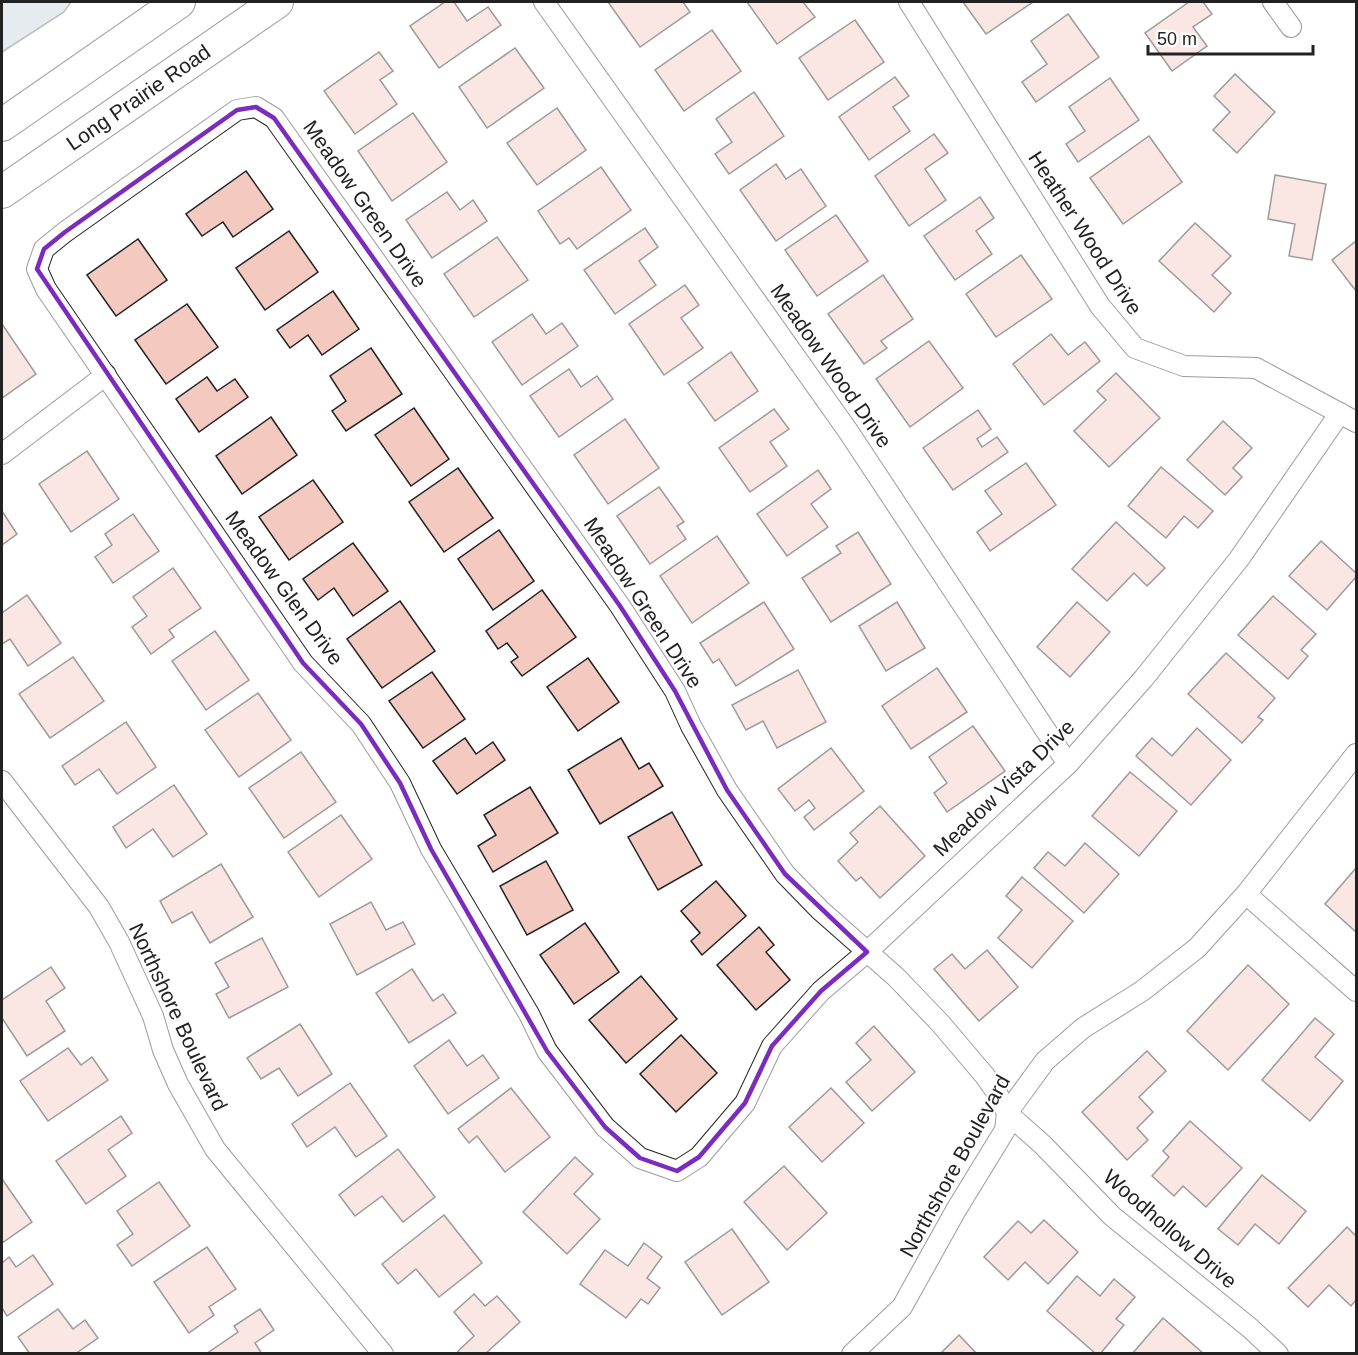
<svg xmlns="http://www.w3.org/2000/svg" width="1358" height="1355" font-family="Helvetica,sans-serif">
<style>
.water{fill:#c7d3dd;stroke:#6f6f6f;stroke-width:1.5}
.building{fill:#f3c9c0;stroke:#222;stroke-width:1.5}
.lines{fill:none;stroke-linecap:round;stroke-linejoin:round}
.street-casing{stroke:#222;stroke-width:22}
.primary-casing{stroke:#222;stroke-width:34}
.street{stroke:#fff;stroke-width:20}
.primary{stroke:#fff;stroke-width:32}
.marked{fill:none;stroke:#7b2cbf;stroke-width:4.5;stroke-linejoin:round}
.labels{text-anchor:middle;stroke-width:4.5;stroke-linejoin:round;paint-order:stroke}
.street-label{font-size:21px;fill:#222;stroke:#fff}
</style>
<rect width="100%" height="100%" fill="#fff"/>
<polygon class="water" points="2,2 71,2 64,12 2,52"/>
<g class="building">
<polygon points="445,2 454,2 467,21 488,7 501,25 439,68 410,26"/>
<polygon points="608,2 683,2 690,12 640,47"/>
<polygon points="747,2 803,2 815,17 777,44"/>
<polygon points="963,2 1033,2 986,34"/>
<polygon points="1189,2 1203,2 1212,14 1193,27 1207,46 1172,71 1145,33"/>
<polygon points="1068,14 1099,57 1036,102 1022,82 1047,64 1031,41"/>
<polygon points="855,20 884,62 828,100 799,58"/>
<polygon points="712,30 741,71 684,111 655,70"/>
<polygon points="515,48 544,88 487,128 459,87"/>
<polygon points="379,52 393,71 380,80 397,104 355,134 324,91"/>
<polygon points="1235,74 1275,112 1237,153 1213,130 1230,112 1214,96"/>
<polygon points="895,77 909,96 893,107 910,131 869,160 839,117"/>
<polygon points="1110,78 1139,120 1078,162 1066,144 1085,131 1069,107"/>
<polygon points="754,92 784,136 729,174 715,154 732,142 716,119"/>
<polygon points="557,108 586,150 537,185 507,143"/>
<polygon points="413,113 447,162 392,201 358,151"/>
<polygon points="934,134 948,153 925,169 946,200 909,226 875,176"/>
<polygon points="1149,136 1182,182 1123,224 1090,178"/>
<polygon points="776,164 786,179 801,169 826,206 776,241 740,190"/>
<polygon points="601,167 631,210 577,249 569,238 560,244 538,211"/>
<polygon points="246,171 273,209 233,237 223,222 202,236 186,214"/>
<polygon points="1275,175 1326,184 1312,260 1289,256 1295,224 1268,219"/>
<polygon points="447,192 460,210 473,200 487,221 432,258 406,220"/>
<polygon points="980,197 994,218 976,231 992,254 955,280 924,236"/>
<polygon points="836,215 868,261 817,296 785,250"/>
<polygon points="1195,223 1231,256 1212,275 1231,293 1214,312 1159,261"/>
<polygon points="645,228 658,247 639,261 656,285 615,314 584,270"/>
<polygon points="289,231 318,272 265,310 236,268"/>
<polygon points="497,237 528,280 474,317 444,274"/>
<polygon points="138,239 167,280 116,316 87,275"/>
<polygon points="1356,241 1356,291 1332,260"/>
<polygon points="1021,255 1052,299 996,337 966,294"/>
<polygon points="883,275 913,319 881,341 887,348 864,364 828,314"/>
<polygon points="685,285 699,305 681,318 703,348 664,375 629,324"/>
<polygon points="333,291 359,329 322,355 308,335 290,348 277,330"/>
<polygon points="187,304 218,347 166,384 135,340"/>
<polygon points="532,314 546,334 562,323 578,346 522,385 492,342"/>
<polygon points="2,324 36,374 2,398"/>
<polygon points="1051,334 1068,355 1085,342 1100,361 1044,405 1013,364"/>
<polygon points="929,341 963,388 910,427 876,379"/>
<polygon points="371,348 402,394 346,431 332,411 346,401 330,376"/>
<polygon points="731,352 758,391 715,421 688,383"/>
<polygon points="569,369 581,387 597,376 613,399 559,437 530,396"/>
<polygon points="1116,373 1160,418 1109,467 1074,431 1106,400 1097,391"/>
<polygon points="207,377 217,391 235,379 248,397 199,432 176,399"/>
<polygon points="414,408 449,459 411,486 375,435"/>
<polygon points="774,409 789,429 770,442 787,466 750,492 719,448"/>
<polygon points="978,410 991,429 977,439 982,447 997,437 1008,452 953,490 923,448"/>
<polygon points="271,417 297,455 242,494 216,456"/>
<polygon points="625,419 659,468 608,504 574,455"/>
<polygon points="1223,421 1252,448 1233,468 1242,477 1225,495 1187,460"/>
<polygon points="87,451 119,499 71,532 39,484"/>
<polygon points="1026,463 1056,505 990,551 977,532 1002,514 985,491"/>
<polygon points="1161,467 1213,511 1198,528 1184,516 1166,538 1128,506"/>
<polygon points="458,468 493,518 444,552 409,502"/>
<polygon points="818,470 831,489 811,504 828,527 787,556 757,514"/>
<polygon points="313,480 343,522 289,560 259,517"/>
<polygon points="659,487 684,522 677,526 686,539 650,564 617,516"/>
<polygon points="2,511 17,534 2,545"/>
<polygon points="133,514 159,551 113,583 95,557 112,545 105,534"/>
<polygon points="1116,522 1165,568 1147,586 1134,573 1107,601 1072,569"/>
<polygon points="499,530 534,581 493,610 458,559"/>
<polygon points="858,532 891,584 831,622 802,578 841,553 836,546"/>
<polygon points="717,536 749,583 692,623 660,576"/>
<polygon points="1321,541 1356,573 1356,577 1327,610 1289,576"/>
<polygon points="353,543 388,591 353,616 334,588 318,600 303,579"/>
<polygon points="173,568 201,608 169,630 174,637 151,654 132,627 147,616 133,597"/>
<polygon points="542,590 576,637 522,676 511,662 518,657 507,643 498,649 486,631"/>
<polygon points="27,595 61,643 28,666 10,639 2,644 2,613"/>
<polygon points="1273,596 1316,634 1301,650 1308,656 1288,679 1238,635"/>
<polygon points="400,601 435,651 382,688 347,639"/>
<polygon points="764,602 794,649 736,686 719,659 713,663 700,643"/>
<polygon points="897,602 925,648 886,671 859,626"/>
<polygon points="1077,602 1110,632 1070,677 1037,647"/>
<polygon points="215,631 249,680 206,710 172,661"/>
<polygon points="1226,653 1275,698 1258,717 1263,720 1242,743 1188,694"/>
<polygon points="73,657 104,701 50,738 19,694"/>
<polygon points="588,658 619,702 578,731 547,687"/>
<polygon points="937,668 967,712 911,749 882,706"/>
<polygon points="798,670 826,722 777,748 763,721 746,730 732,705"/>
<polygon points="432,672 465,719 423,748 389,701"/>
<polygon points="258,693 291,740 239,777 205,730"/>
<polygon points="126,722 156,767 117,794 99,769 75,785 62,766"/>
<polygon points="973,726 1005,771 947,812 934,793 947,783 929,757"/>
<polygon points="1197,728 1231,760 1191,805 1136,756 1152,738 1172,756"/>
<polygon points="465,738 476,754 493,742 505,760 457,794 433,761"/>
<polygon points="621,738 639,769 649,763 663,786 600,824 568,770"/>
<polygon points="831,748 864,791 814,830 804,817 815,808 809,800 795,811 778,789"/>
<polygon points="301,752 336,802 284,838 249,788"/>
<polygon points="1130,772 1177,811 1139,856 1092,816"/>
<polygon points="174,785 207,834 173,857 153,829 126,848 113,827"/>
<polygon points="530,787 558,833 493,872 478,846 496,835 484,815"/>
<polygon points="880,806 925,856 880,898 861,877 856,881 838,861 858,842 850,833"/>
<polygon points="672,812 702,865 658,890 628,837"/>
<polygon points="341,815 372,859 319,897 288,852"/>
<polygon points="1085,843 1119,874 1084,913 1034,868 1048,852 1065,866"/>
<polygon points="546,861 573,910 527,935 500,886"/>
<polygon points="221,864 253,917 210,943 192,912 172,923 160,901"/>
<polygon points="1356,868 1356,932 1325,904"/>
<polygon points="1022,877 1073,921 1032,968 998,938 1022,910 1006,896"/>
<polygon points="716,881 746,916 702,955 691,941 700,933 681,911"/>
<polygon points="371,902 386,930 403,922 415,944 357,975 330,924"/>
<polygon points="585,923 619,972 574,1004 540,955"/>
<polygon points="759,927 774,945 766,952 790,980 756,1010 717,965"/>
<polygon points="262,938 288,987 229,1018 216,994 229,987 215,963"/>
<polygon points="987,950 1018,987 979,1021 934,969 952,954 965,969"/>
<polygon points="1248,965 1289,1004 1228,1070 1187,1031"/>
<polygon points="51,967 65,988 46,1001 65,1031 27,1056 2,1018 2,1000"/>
<polygon points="412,969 433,1001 443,994 456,1013 409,1043 376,993"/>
<polygon points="641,976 677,1019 626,1063 589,1020"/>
<polygon points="1315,1018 1334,1034 1315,1057 1343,1081 1310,1121 1262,1080"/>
<polygon points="300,1024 332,1074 298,1096 279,1068 261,1079 247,1058"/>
<polygon points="874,1026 915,1072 872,1111 846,1082 871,1060 856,1043"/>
<polygon points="681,1035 717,1073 676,1112 640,1074"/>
<polygon points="449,1040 467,1066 483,1055 499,1078 448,1114 414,1066"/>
<polygon points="68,1048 81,1065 92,1057 108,1080 48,1121 20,1081"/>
<polygon points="1147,1051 1166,1071 1139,1097 1153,1112 1137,1128 1148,1140 1127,1160 1082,1112"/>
<polygon points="350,1083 387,1136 356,1157 335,1127 307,1147 292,1124"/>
<polygon points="511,1088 550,1137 505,1172 477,1136 469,1143 458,1129"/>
<polygon points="831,1088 864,1123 822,1162 789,1127"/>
<polygon points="121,1116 132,1133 108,1150 126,1176 86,1204 56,1161"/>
<polygon points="1190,1121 1242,1168 1206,1207 1183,1186 1174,1196 1152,1176 1169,1157 1163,1151"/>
<polygon points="398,1149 435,1197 403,1222 382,1196 355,1216 339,1195"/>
<polygon points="575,1157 593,1174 574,1194 600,1219 567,1254 523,1212"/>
<polygon points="784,1166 827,1213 787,1250 744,1202"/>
<polygon points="1262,1175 1306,1211 1279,1244 1255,1224 1238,1245 1218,1229"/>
<polygon points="2,1179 32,1222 2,1243"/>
<polygon points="159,1182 190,1226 132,1266 117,1245 133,1234 117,1211"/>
<polygon points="444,1215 482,1263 439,1297 416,1269 398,1284 382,1264"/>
<polygon points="1044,1220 1078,1252 1048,1284 1025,1262 1008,1280 984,1257 1018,1221 1031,1233"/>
<polygon points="1347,1227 1356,1236 1356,1300 1351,1306 1329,1285 1308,1307 1288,1288"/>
<polygon points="732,1229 769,1282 722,1315 685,1262"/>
<polygon points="644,1243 662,1257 647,1278 660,1288 648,1304 641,1299 626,1318 580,1284 605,1250 628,1266"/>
<polygon points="207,1247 236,1289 209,1307 214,1315 189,1333 154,1282"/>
<polygon points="33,1255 53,1284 7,1316 2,1308 2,1263 9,1257 16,1267"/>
<polygon points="1077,1276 1100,1296 1114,1279 1135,1297 1116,1319 1124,1325 1100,1354 1096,1354 1047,1311"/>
<polygon points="474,1294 485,1306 497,1296 520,1322 485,1354 460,1354 458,1351 474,1336 454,1312"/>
<polygon points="58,1309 73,1329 85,1320 98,1338 75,1354 30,1354 18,1337"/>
<polygon points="260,1309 274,1330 255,1343 262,1354 206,1354 238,1332 234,1326"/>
<polygon points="1163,1318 1204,1354 1132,1354"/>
<polygon points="959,1335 977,1354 940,1354"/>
</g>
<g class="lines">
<g class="street-casing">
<g id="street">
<polyline points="544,2 848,431 1068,764"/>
<polyline points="909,2 1100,306 1135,348 1184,366 1256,368 1356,422"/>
<polyline points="1273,2 1291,27"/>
<polyline points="2,454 106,375"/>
<polyline points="2,781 99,907 119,942 153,1016 163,1050 178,1084 215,1149 383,1354"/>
<polyline points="1246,894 1356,991"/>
<polyline points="852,1354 902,1307 956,1210 1005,1130 1007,1113 1045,1061 1083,1028 1142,991 1197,948 1246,894 1356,754"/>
<polyline points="1278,1354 1250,1328 1112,1216 1043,1145 1007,1113 997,1093 985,1076 941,1024 896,977 820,910 785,874 727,790 691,726 675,691 620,606 274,118 256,107 237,110 65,232 44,249 37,269 46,289 303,663 361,724 400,783 431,849 529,1014 547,1051 605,1127 640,1158 677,1171 699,1157 745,1103 772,1046 821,991 867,952 1068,764 1144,678 1239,559 1340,413"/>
</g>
</g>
<g class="primary-casing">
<g id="primary">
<polyline points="2,125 179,2"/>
<path id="s1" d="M2,192l275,-190"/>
</g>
</g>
<use href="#street" class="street"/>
<use href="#primary" class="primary"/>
</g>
<path d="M0 0H1358V1355H0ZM256,107l18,11 346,488 55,85 52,99 58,84 82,78 -46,39 -49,55 -27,57 -46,54 -22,14 -37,-13 -35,-31 -58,-76 -116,-202 -31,-66 -39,-59 -58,-61 -266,-394 7,-20 21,-17 172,-122z" fill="#fff" fill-opacity=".55" fill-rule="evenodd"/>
<path class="marked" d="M256,107l18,11 346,488 55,85 52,99 58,84 82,78 -46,39 -49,55 -27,57 -46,54 -22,14 -37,-13 -35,-31 -58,-76 -116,-202 -31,-66 -39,-59 -58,-61 -266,-394 7,-20 21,-17 172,-122z"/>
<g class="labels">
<g class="street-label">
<text dy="7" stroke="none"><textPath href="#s1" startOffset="166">Long Prairie Road</textPath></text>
<text transform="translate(365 204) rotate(55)" y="7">Meadow Green Drive</text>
<text transform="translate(1085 233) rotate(57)" y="7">Heather Wood Drive</text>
<text transform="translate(831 366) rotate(55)" y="7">Meadow Wood Drive</text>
<text transform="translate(284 588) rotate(54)" y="7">Meadow Glen Drive</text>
<text transform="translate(643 603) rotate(57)" y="7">Meadow Green Drive</text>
<text transform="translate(1004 788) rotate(-44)" y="7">Meadow Vista Drive</text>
<text transform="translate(178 1017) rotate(65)" y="7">Northshore Boulevard</text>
<text transform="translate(955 1166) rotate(-61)" y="7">Northshore Boulevard</text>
<text transform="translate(1170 1229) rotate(41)" y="7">Woodhollow Drive</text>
</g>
</g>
<rect width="1358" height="1355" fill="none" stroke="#222222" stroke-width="6"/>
<path d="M1148 45v9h165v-9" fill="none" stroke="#222222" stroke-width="3"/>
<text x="1157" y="45" font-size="18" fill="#222222" stroke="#ffffff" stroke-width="4.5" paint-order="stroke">50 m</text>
</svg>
